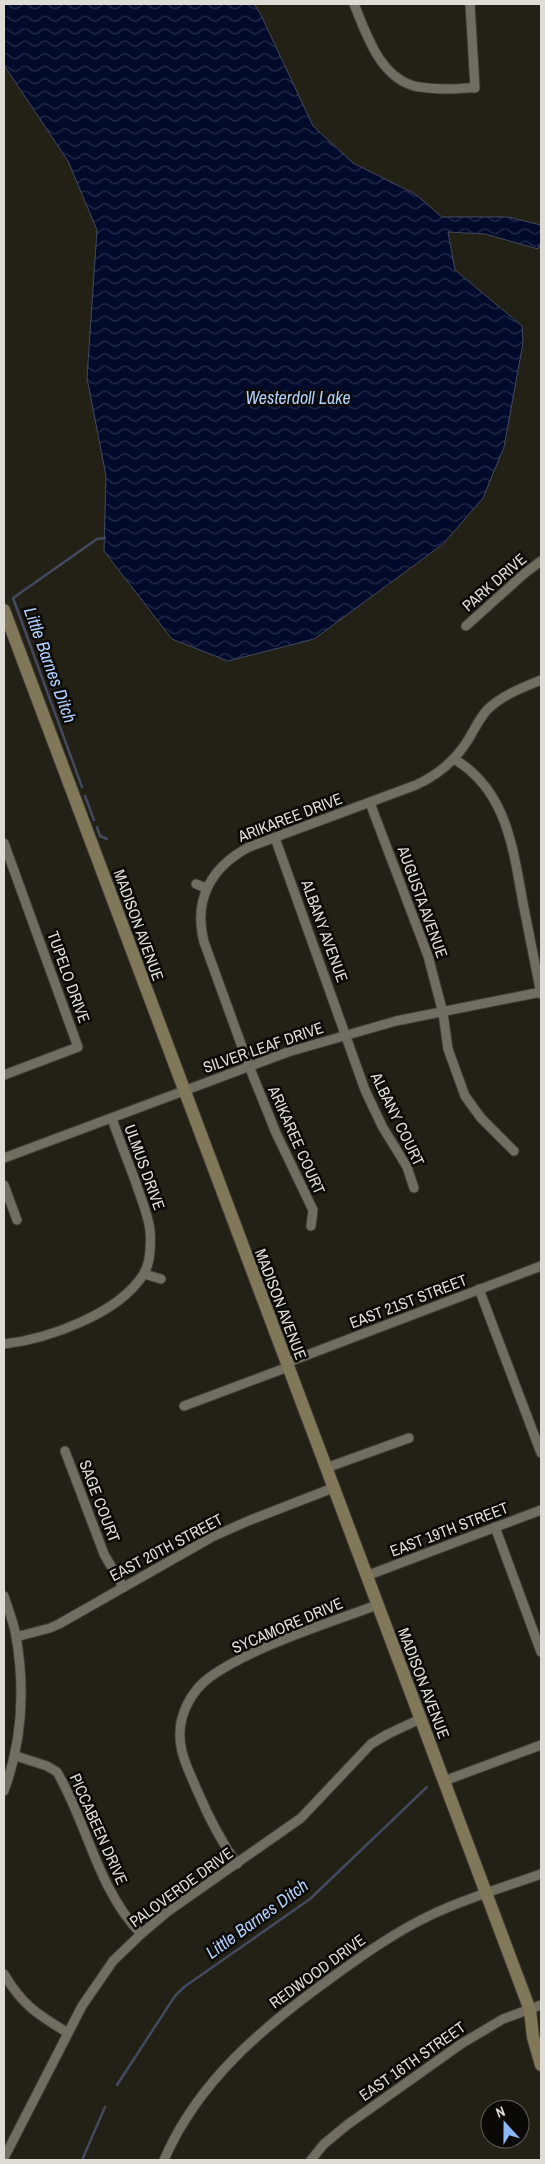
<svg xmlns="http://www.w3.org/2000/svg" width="545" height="2164" font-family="'Archivo Narrow',sans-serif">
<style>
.water{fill:url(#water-waves);stroke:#434a5f}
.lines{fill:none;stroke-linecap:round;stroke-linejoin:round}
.stream{stroke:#434a5f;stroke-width:2.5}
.minor-casing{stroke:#3f3c36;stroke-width:11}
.secondary-casing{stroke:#3f3c36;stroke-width:14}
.minor{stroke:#716d61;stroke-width:9}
.secondary{stroke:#81785a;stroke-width:12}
.labels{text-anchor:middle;stroke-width:5;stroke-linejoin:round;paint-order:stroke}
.street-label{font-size:16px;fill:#dfdcd6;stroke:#0b0906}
.water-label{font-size:18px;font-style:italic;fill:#aecefc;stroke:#0b0906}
</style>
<defs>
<pattern id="water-waves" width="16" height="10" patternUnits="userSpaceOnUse" patternTransform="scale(1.25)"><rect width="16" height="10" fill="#000b2c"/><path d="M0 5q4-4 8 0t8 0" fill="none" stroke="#252e4a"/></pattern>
</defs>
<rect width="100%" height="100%" fill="#232015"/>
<polygon class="water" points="4,4 254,4 260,13 313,126 353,163 415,194 442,217 508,217 541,225 541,243 538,249 485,234 448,232 455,270 522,326 523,343 504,447 483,498 443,544 314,639 228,661 172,639 104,551 106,476 87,378 97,230 68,161 4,65"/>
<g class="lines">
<g class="stream">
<polyline points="82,787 13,598 97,539 105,538"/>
<polyline points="85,796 94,820"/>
<polyline points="97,827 100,836 107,839"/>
<polyline points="117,2085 175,1996 184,1987 310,1899 427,1787"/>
<polyline points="82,2160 105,2107"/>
</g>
<g class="minor-casing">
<g id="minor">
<path d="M354,4c12,29 25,72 60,82 9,2 29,3 38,3 8,0 15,-2 23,-1l-5,-84"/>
<polyline points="466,626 525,573 541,561"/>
<path d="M454,759c53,31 59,90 69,144 6,31 12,61 18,91"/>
<polyline points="370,803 428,956 443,1013 448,1049 465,1096 481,1118 514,1151"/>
<polyline points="275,838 365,1090 382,1126 407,1167 414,1188"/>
<polyline points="4,843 78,1047 4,1075"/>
<polyline points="196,884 206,888"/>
<polyline points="4,1158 288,1052 396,1021 541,992"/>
<polyline points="4,1185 17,1220"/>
<path d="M311,1226l2,-16 -37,-77 -27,-67 -45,-124c-11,-42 7,-75 45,-95l167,-62c22,-10 39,-24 52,-45 6,-10 11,-21 19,-30 15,-15 35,-22 54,-30"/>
<polyline points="144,1274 161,1279"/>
<polyline points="479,1289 541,1453"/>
<path d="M4,1344c44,-5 114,-30 139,-69 8,-12 8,-31 7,-45 -2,-16 -9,-31 -14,-47 -8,-21 -16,-42 -24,-64"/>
<polyline points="286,1363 541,1266"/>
<polyline points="184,1406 288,1367"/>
<polyline points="65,1451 104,1554 123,1587"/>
<polyline points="326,1468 409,1438"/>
<polyline points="495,1527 541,1652"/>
<polyline points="366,1576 541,1510"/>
<path d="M4,1596c4,13 10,27 12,40 9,52 6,106 -12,155"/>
<polyline points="16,1637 50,1628 59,1624 212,1537 248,1521 333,1488"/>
<path d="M16,1756l31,10 10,6c31,53 40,116 84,162"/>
<polyline points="444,1781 541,1745"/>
<path d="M237,1864c-17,-24 -29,-48 -40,-74 -7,-17 -17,-35 -17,-54 -1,-22 12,-46 30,-59 44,-31 116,-53 167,-72"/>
<path d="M4,1974c19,32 33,40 64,59"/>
<polyline points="4,2158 82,2006 113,1961 141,1934 167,1912 301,1818 371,1744 388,1734 420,1719"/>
<path d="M164,2160c34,-79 99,-133 167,-182 32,-23 64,-46 100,-63 35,-17 74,-28 110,-41"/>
<polyline points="311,2160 324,2144 347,2125 461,2044 503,2019 541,2005"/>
</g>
</g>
<g class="secondary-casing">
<polyline id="secondary" points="4,610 530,2010 533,2037 541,2065"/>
</g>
<use href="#minor" class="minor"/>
<use href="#secondary" class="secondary"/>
</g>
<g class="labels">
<g class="street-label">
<text transform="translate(494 582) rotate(-41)" y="6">PARK DRIVE</text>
<text transform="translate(290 817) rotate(-21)" y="6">ARIKAREE DRIVE</text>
<text transform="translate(423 902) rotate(70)" y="6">AUGUSTA AVENUE</text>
<text transform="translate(139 925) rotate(70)" y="6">MADISON AVENUE</text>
<text transform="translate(325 931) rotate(70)" y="6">ALBANY AVENUE</text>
<text transform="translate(69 977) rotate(70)" y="6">TUPELO DRIVE</text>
<text transform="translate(263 1047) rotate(-19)" y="6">SILVER LEAF DRIVE</text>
<text transform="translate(398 1119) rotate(64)" y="6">ALBANY COURT</text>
<text transform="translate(297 1140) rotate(66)" y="6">ARIKAREE COURT</text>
<text transform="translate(145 1167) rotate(70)" y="6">ULMUS DRIVE</text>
<text transform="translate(408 1301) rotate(-21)" y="6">EAST 21ST STREET</text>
<text transform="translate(281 1304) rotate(69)" y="6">MADISON AVENUE</text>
<text transform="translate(100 1501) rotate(69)" y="6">SAGE COURT</text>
<text transform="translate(449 1529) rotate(-21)" y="6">EAST 19TH STREET</text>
<text transform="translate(166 1547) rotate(-28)" y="6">EAST 20TH STREET</text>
<text transform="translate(287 1625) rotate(-23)" y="6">SYCAMORE DRIVE</text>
<text transform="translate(424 1683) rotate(69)" y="6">MADISON AVENUE</text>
<text transform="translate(99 1829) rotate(66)" y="6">PICCABEEN DRIVE</text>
<text transform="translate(181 1887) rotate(-36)" y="6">PALOVERDE DRIVE</text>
<text transform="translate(317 1971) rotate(-36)" y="6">REDWOOD DRIVE</text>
<text transform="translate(412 2061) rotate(-35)" y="6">EAST 16TH STREET</text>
</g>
<g class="water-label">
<text x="298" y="404">Westerdoll Lake</text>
<text transform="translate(50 665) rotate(70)" y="6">Little Barnes Ditch</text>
<text transform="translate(257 1919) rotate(-36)" y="6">Little Barnes Ditch</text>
</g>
</g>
<rect width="545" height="2164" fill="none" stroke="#dfdcd6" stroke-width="10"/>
<g transform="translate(505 2124) rotate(339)"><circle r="24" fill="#0b0906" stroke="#605d59"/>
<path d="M0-4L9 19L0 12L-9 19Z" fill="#8abafc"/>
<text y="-8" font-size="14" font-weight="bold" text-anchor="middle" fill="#dfdcd6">N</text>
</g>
</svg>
